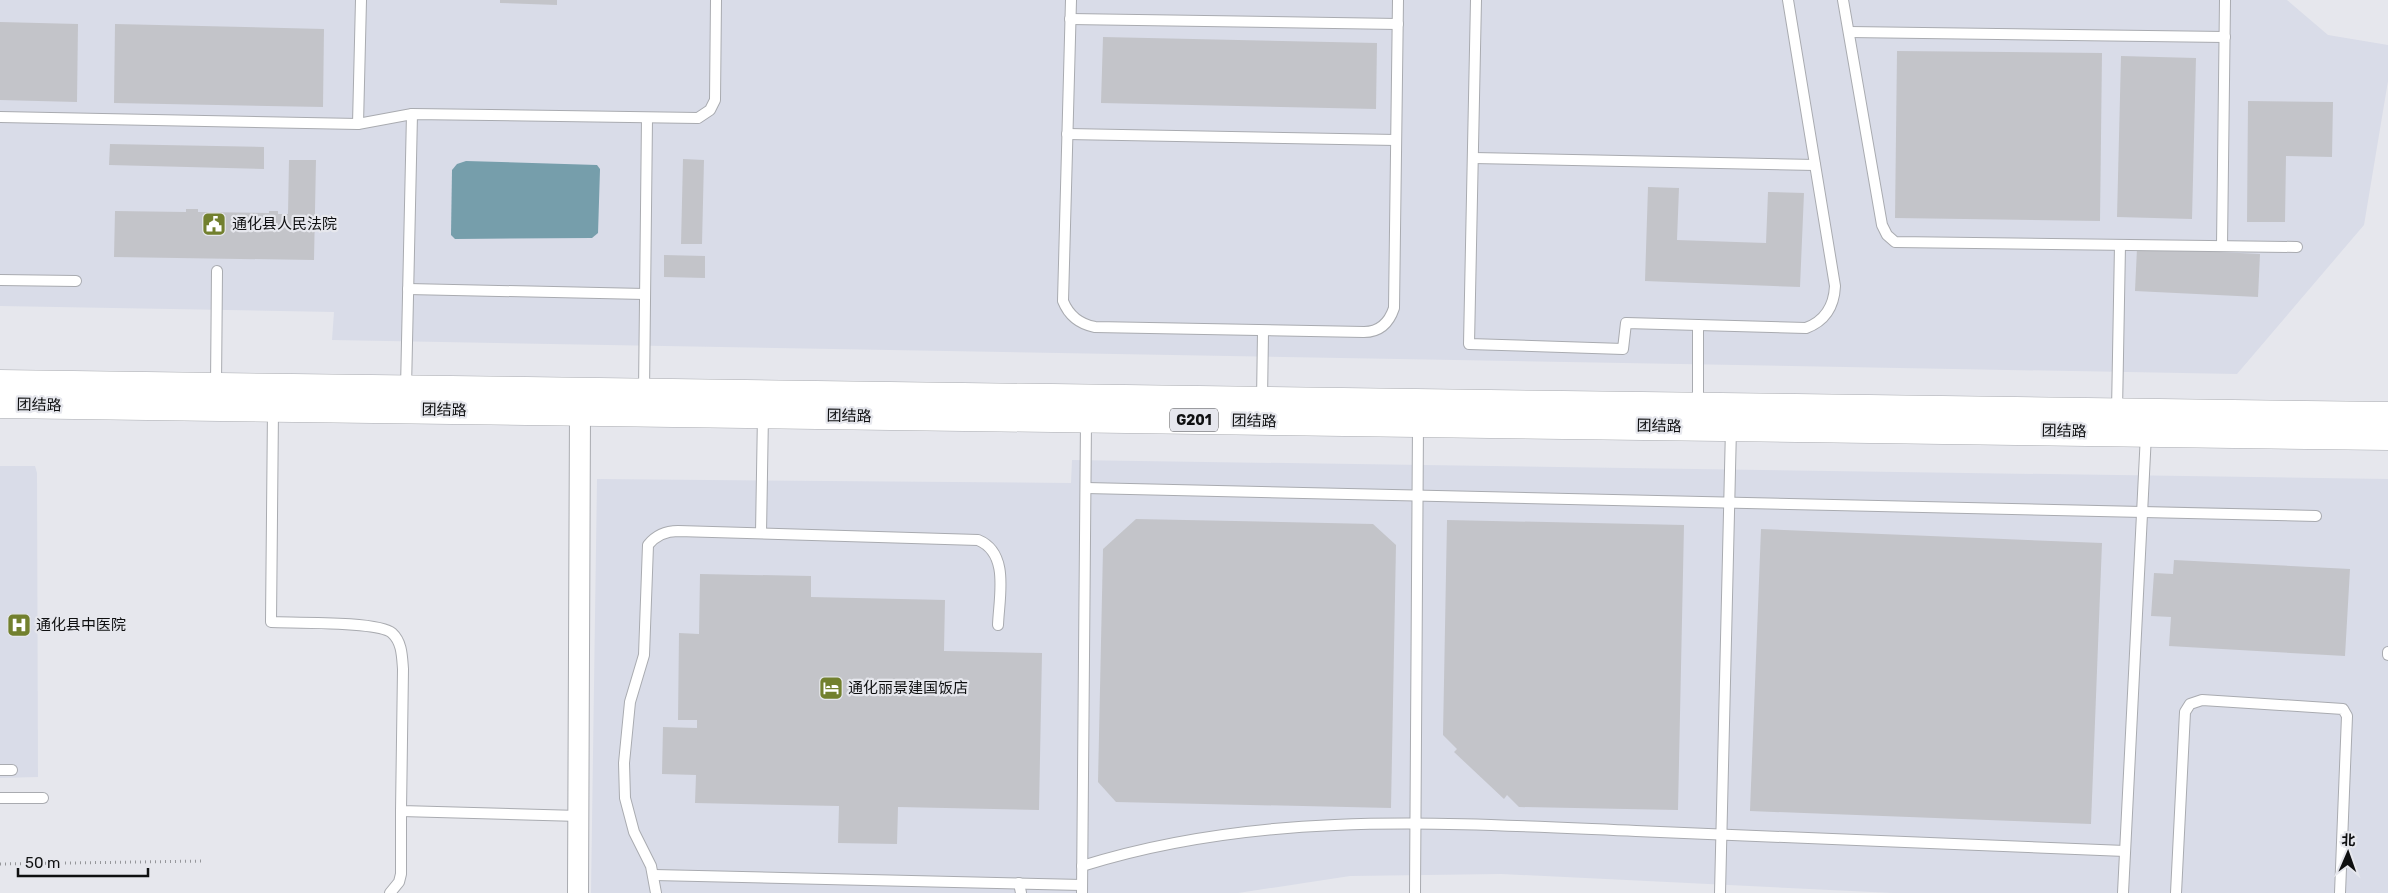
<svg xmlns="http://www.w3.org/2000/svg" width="2388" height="893" font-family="Rubik,'Noto Sans SC',sans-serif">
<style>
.built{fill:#d9dce8}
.water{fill:#769eab}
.building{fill:#c3c4c9}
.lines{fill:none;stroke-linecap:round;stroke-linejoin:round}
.lane-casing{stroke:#a9abb0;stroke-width:12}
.street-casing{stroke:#a9abb0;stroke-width:22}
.highway-casing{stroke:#a9abb0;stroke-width:29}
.path{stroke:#95969a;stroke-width:3;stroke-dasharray:1 4;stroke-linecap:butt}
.lane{stroke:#fff;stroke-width:10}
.street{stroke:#fff;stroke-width:20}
.highway{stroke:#fff;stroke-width:28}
.labels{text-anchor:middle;stroke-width:4.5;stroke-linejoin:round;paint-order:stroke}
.shield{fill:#e6e7ed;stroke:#505053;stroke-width:1}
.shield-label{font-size:14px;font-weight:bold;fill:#0f1011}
.poi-label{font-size:15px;fill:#0f1011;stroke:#e6e7ed;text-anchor:start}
.street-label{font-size:15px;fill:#0f1011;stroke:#e6e7ed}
</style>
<rect width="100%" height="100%" fill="#e6e7ed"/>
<g class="built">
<polygon points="0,0 2287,0 2328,35 2388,45 2388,81 2364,225 2237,374 332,340 334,312 0,306"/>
<polygon points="1072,460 2388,479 2388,893 1893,893 1501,874 1350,876 1238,893 591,893 597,479 1071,483"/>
<polygon points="0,466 35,466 37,473 38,777 0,778"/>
</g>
<polygon class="water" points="466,161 597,165 600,169 598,233 592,238 455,239 451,235 452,170 457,164"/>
<g class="building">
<polygon points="500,0 557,0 557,5 500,3"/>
<polygon points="0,22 78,24 77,102 0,100"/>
<polygon points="115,24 324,29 323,107 114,103"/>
<polygon points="1103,37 1377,43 1376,109 1101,103"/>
<polygon points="1897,51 2102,53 2100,221 1895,218"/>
<polygon points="2121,56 2196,58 2192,219 2117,217"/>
<polygon points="2248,101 2333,102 2332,157 2286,156 2285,222 2247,222"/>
<polygon points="110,144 264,147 264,169 109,165"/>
<polygon points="683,159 704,160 702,244 681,244"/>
<polygon points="289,160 316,160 314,260 114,257 115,211 186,212 186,209 198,209 198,212 269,213 269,211 278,211 278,214 288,214"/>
<polygon points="1648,187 1679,188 1677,240 1766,243 1768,192 1804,193 1800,287 1645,281"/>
<polygon points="2137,248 2260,254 2258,297 2135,291"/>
<polygon points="664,255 705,256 705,278 664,277"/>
<polygon points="1136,519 1373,524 1396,545 1391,808 1116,802 1098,782 1103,549"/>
<polygon points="1447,520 1684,525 1678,810 1519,807 1507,795 1504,799 1454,752 1457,749 1443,735"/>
<polygon points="1761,529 2102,543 2091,824 1750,811"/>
<polygon points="2174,560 2350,569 2345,656 2169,646 2171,617 2151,616 2154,573 2173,574"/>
<polygon points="700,574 811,576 811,597 945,600 944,651 1042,653 1039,810 898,807 897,844 838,843 839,806 695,803 696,775 662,774 663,727 697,728 697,720 678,720 679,633 699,634"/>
</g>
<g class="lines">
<g class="lane-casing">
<g id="lane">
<path d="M1071,0l-8,301c6,15 16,23 32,26l269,5c16,0 25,-9 30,-24l4,-308"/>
<path d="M1476,0l-7,344 154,5 3,-26 180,5c19,-7 28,-21 29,-42l-47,-286"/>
<polyline points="1843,0 1882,225 1887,235 1895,242 2297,247"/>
<polyline points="1070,19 1398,24"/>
<polyline points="1849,32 2225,37"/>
<polyline points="0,117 358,124 412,114 698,118 710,110 715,100 716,0"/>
<polyline points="358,124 361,0"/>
<polyline points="1067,134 1396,140"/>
<polyline points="1473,158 1815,165"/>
<polyline points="2222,246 2225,0"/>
<polyline points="0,280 76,281"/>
<polyline points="408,289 645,294"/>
<polyline points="216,385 217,271"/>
<polyline points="406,388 412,114"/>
<polyline points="644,392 647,118"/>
<polyline points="1262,400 1263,332"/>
<polyline points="1698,406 1698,325"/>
<path d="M273,409l-2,213c22,1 108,-1 121,11 10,9 10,23 11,36l-2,142 178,5"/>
<polyline points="2117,411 2120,245"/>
<polyline points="1086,488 2316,516"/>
<polyline points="761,533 763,414"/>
<polyline points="2388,652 2388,655"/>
<polyline points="0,770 12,770"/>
<polyline points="0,798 43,798"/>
<path d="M1082,866c181,-57 367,-43 554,-35 163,7 326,13 489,20"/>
<polyline points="654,875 1082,885"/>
<polyline points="1019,883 1021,893"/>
<polyline points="390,893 399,882 401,874 401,811"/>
<path d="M656,893l-5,-27 -17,-34 -9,-34 -1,-35 6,-61 14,-47 4,-110c8,-10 17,-14 30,-14l300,9c32,13 21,57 20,85"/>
<polyline points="1082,893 1086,420"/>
<polyline points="1415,893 1418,424"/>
<polyline points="1720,893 1731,428"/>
<polyline points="2123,893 2146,434"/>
<polyline points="2176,893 2185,712 2190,704 2202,700 2343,709 2347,716 2340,893"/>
</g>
</g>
<g class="street-casing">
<polyline id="street" points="578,893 580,412"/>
</g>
<g class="highway-casing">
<g id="highway">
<polyline points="0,384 2388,416"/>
<polyline points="0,404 2388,436"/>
</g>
</g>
<polyline class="path" points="0,864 205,861"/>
<use href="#lane" class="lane"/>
<use href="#street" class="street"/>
<use href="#highway" class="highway"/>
</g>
<defs>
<g id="civic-square" transform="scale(1.25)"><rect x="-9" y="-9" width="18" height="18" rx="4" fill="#72802e" stroke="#e6e7ed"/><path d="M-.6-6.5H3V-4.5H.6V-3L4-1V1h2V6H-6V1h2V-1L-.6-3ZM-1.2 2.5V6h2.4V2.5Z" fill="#fff"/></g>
<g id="hospital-square" transform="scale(1.25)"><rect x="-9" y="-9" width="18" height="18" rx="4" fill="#72802e" stroke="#e6e7ed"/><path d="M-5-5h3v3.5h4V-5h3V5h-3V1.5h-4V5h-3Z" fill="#fff"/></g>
<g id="hotel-square" transform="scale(1.25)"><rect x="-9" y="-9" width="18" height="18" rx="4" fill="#72802e" stroke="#e6e7ed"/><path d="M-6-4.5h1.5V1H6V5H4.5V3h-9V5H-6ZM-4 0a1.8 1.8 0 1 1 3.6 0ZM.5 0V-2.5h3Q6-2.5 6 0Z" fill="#fff"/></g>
</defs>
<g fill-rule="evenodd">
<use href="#civic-square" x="214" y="224"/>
<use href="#hospital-square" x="19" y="625"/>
<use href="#hotel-square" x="831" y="688"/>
</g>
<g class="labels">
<rect class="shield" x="1170" y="408.5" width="48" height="23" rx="4"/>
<g class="shield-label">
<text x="1194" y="425">G201</text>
</g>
<g class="poi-label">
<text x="232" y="229">通化县人民法院</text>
<text x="36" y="630">通化县中医院</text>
<text x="848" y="693">通化丽景建国饭店</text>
</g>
<g class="street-label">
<text transform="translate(39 405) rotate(1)" y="5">团结路</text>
<text transform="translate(444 410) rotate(1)" y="5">团结路</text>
<text transform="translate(849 416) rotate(1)" y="5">团结路</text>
<text transform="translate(1254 421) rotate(1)" y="5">团结路</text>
<text transform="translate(1659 426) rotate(1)" y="5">团结路</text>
<text transform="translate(2064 431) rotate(1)" y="5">团结路</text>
</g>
</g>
<g transform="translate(2348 853) rotate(2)" stroke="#e6e7ed" stroke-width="4" paint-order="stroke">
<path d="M0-4L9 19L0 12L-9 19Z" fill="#0f1011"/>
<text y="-8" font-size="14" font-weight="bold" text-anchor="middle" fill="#0f1011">北</text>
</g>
<path d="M18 868v8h130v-8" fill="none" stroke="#0f1011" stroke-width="2.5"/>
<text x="25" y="868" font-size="15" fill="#0f1011" stroke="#e6e7ed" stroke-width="4" paint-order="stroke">50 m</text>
</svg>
